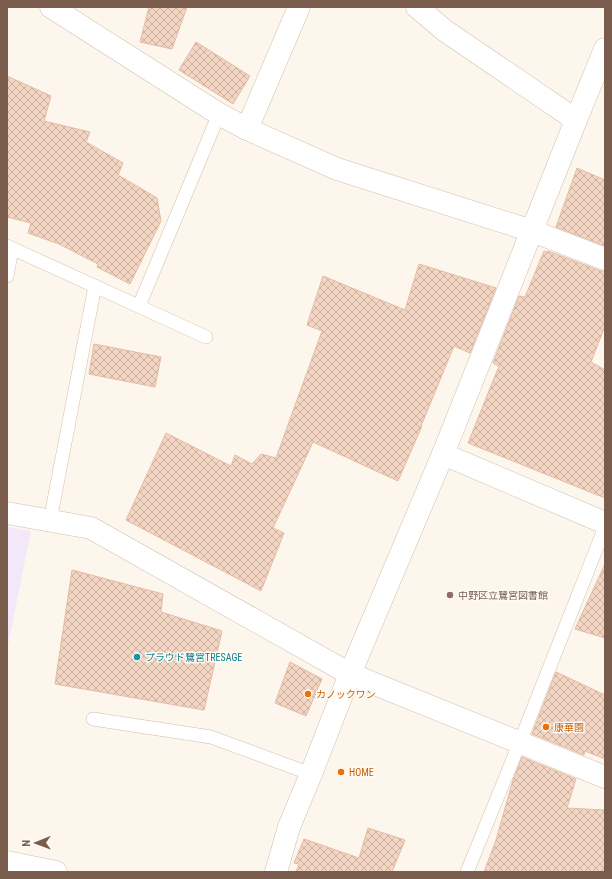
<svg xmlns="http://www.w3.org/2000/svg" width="612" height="879" font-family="'Roboto Condensed','Noto Sans JP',sans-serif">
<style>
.education{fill:#f3e8fa}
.building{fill:url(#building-cross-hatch);stroke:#e6bba3}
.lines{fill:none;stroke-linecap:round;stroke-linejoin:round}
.service-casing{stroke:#d1beb0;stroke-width:14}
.minor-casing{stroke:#d1beb0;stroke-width:23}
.service{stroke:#fff;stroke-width:13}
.minor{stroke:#fff;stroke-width:22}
.education-dot{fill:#8d6e63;stroke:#fffaf3;stroke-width:1.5}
.culture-dot{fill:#0f9aa8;stroke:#fffaf3;stroke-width:1.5}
.food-dot{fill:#e8710a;stroke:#fffaf3;stroke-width:1.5}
.labels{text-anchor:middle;stroke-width:3;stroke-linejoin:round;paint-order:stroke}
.education-label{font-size:10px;fill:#785e54;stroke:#fffaf3;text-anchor:start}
.culture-label{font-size:10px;fill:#0d838f;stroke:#fffaf3;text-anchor:start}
.food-label{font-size:10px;fill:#c56008;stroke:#fffaf3;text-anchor:start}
</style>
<defs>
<pattern id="building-cross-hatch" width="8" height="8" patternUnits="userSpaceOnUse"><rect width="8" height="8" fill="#f3d5c3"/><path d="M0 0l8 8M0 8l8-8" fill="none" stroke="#cab0a1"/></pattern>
</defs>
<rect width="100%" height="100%" fill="#fdf6ec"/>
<polygon class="education" points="7,527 31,531 7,651"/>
<g class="building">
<polygon points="149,7 187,7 172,49 140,42"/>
<polygon points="196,42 250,76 233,104 179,70"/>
<polygon points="7,76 51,96 44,121 90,132 86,142 123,163 118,175 157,198 161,221 130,284 97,267 98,264 59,244 28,233 31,223 7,217"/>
<polygon points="577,168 605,180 605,246 556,227"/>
<polygon points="544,251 547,252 548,251 601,271 605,271 605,326 591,362 605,370 605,498 468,443 499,366 493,363 519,296 525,297"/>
<polygon points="419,264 496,288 470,353 454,346 421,426 422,426 398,481 313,442 273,528 284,533 261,591 126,520 166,433 231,466 235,455 252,464 261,454 276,458 322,331 307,325 323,276 405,310"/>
<polygon points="94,344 161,357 155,387 89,374"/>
<polygon points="605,564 605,638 575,629"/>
<polygon points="72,570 163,594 161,612 222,631 204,710 55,684"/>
<polygon points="290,662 322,679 306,716 275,703"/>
<polygon points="556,672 605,695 605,759 585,751 584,755 532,734"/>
<polygon points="522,757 576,779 567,808 605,810 605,872 484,872 496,840 513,780"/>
<polygon points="368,828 405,840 392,872 296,872 299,864 294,863 304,839 359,858"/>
</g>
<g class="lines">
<g class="service-casing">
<g id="service">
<polyline points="7,246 206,337"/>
<polyline points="7,276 12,249"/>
<polyline points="139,306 219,114"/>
<polyline points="50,521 95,286"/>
<polyline points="93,719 211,737 311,774"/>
<polyline points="467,872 520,742 605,527"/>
</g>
</g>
<g class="minor-casing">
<g id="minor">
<polyline points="51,7 219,114 247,129 337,169 532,231 605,259"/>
<polyline points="417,7 444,30 576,120"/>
<polyline points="247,129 299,7"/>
<polyline points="443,454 605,523"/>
<polyline points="7,513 91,528 350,674 605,777"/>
<polyline points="7,862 56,872"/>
<polyline points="276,872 289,827 311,774 350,674 443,454 576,120 605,49"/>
</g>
</g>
<use href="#service" class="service"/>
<use href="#minor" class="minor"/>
</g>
<circle class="education-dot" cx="450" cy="595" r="4"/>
<circle class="culture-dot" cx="137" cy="657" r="4"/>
<g class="food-dot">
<circle cx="308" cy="694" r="4"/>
<circle cx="546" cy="727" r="4"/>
<circle cx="341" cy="772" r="4"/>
</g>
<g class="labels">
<g class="education-label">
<text x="458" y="599">中野区立鷺宮図書館</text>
</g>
<g class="culture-label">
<text x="145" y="661">プラウド鷺宮TRESAGE</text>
</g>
<g class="food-label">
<text x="316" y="698">カノックワン</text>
<text x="554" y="731">康華園</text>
<text x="349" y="776">HOME</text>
</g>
</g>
<rect width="612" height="879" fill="none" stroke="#7a5c4d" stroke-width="16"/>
<g transform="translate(36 843) rotate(269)" stroke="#fffaf3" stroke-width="3" paint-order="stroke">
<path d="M0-3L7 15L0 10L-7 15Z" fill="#7a5c4d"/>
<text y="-6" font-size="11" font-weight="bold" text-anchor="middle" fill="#7a5c4d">N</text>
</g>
</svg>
